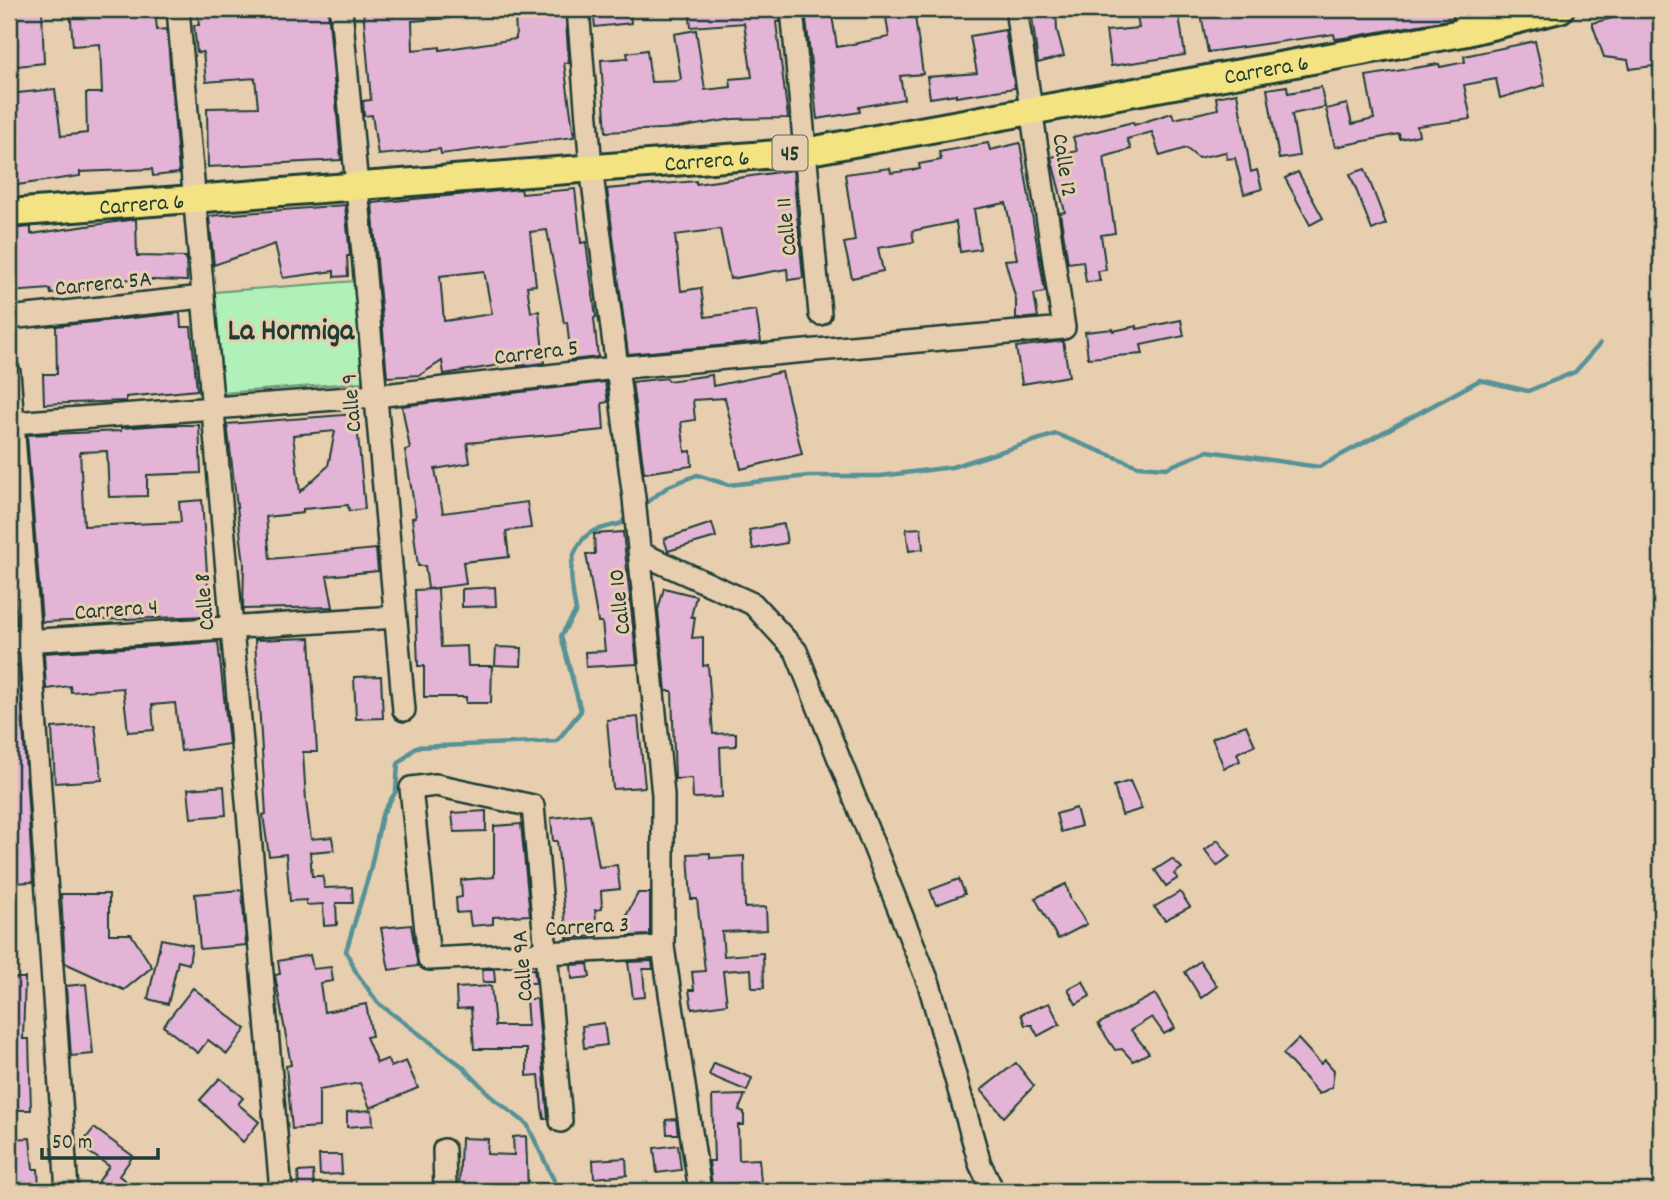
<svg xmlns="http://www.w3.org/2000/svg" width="1670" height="1200" font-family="Dekko,sans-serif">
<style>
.green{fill:#b0f1b9;stroke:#689776;stroke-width:2}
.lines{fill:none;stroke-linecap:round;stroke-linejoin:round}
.stream{stroke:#579297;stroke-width:4.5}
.building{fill:#e3b4d6;stroke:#1f3d34;stroke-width:2;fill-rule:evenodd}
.minor-casing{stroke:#1f3d34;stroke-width:26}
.major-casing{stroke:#1f3d34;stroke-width:32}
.minor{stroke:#e7ceaf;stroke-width:21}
.major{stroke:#f4e382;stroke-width:26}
.labels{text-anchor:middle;stroke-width:6;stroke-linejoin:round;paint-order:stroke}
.shield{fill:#e7ceaf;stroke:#5b6859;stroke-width:2}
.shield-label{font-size:21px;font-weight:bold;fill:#1f3d34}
.street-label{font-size:23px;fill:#1f3d34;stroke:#e7ceaf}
.district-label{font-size:30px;font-weight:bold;fill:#1f3d34;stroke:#e7ceaf}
</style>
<rect width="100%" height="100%" fill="#e7ceaf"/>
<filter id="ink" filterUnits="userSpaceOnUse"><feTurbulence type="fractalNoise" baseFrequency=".0143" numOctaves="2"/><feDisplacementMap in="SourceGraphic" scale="14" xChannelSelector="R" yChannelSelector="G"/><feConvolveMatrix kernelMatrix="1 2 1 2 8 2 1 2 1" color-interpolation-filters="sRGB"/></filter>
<g filter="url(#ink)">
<polygon class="green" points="355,281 364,382 223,393 214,292"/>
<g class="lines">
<g class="stream">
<polyline points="643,505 669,486 697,475 729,485 808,476 881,476 952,467 1056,434 1138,466 1166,468 1208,451 1319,467 1480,380 1528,391 1575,372 1600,344"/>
<path d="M559,1191l-32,-67 -33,-25 -32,-33 -84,-63 -22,-31 -10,-21 24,-80 12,-56 14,-24 2,-27 18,-17 141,-6 24,-30 -20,-75 15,-25c-5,-27 -12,-59 14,-78 8,-5 23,-7 32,-10l5,-9"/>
</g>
</g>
<g class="building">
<polygon points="9,9 42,9 44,63 9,67"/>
<polygon points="70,9 155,9 157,30 167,29 179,173 153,176 152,169 80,172 80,176 10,186 9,94 55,89 61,136 87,133 86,93 102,93 100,44 73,46"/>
<polygon points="197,9 328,9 341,160 208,167 207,108 258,107 255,78 206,82 203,52 197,53 194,25 199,25"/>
<polygon points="363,9 449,9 449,18 412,21 413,50 440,47 440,50 516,39 515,12 565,9 569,63 564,63 574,137 441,154 440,149 378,155 372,115 364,116 363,101 371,100"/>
<polygon points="593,9 630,9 631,23 595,27"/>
<polygon points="689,9 779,9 780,22 776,22 788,118 733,119 678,128 606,132 601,60 628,58 627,53 647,50 651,82 678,81 681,79 674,34 696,30 705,90 731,87 730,79 752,77 744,23 691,27"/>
<polygon points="805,9 831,9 837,47 889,37 885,10 914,9 923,74 900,76 904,99 859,107 860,112 817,119"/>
<polygon points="1031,9 1056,9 1057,30 1064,56 1038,63"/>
<polygon points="1136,9 1178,9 1185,55 1111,66 1106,31 1139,28"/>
<polygon points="1200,9 1273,9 1273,12 1298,9 1452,9 1453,19 1350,37 1335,39 1334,34 1208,52"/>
<polygon points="1615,9 1656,9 1661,29 1661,65 1630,69 1628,60 1604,57 1592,23 1617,17"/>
<polygon points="1005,30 1015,88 956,97 956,94 930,98 927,77 977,73 970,36"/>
<polygon points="1535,41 1545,85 1500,98 1496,79 1464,85 1471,119 1417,126 1419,135 1400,139 1399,134 1335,147 1326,109 1347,104 1352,124 1374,119 1366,76 1439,64 1440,67 1465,62 1464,56"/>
<polygon points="1287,86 1288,93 1321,87 1325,107 1292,114 1299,156 1279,159 1267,89"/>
<polygon points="1237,93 1251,172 1257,170 1262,189 1244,194 1235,158 1227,159 1226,152 1198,158 1186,148 1160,156 1152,132 1127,139 1131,149 1104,157 1115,233 1101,235 1106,270 1098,271 1100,281 1086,282 1083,261 1068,263 1060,213 1065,212 1051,157 1077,151 1073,137 1133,122 1134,125 1172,113 1174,119 1218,109 1216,97"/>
<polygon points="988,143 990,150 1020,143 1045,292 1034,294 1038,317 1016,319 1016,300 1005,260 1017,259 1006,203 974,209 980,249 960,252 956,222 912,231 914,242 878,248 883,271 852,278 844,243 855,241 845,174 890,168 891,173 920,169 919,164 941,160 939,152"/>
<polygon points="1365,169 1386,224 1372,230 1350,174"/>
<polygon points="793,170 803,278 788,280 787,269 730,279 720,229 675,235 681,291 701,288 705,317 756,310 761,342 628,354 607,189 696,181 696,184"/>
<polygon points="1298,172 1323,218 1310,225 1285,178"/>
<path d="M521,189l1,5 53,-5 6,54 5,-1 10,75 -2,1 4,39 -27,3 -4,-38 -3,1 -17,-93 -17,2 6,53 -9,1 4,26 8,-1 5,52 -26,3v-4l-74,12 -2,-13 -22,14 -33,2 -15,-174zM484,271l8,43 -48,7 -4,-45z"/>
<polygon points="345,205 350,256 347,256 348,276 334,277 334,271 283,278 275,244 214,265 209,216"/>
<polygon points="136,219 137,256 186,257 187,281 118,279 118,286 99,286 51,294 50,289 10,292 9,229 31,227 31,234"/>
<polygon points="180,313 181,327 191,327 197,390 126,397 126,401 44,404 43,374 57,374 56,326"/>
<polygon points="1181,320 1184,336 1141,345 1143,354 1088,358 1085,332 1113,329 1113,331 1137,326 1137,329"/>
<polygon points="1063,341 1069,376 1022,384 1016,347"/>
<polygon points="782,372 802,454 741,469 725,398 693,400 695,420 681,422 685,452 691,451 692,466 644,473 632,382 667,378 668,381 712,375 713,386"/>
<polygon points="605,382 608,402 602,403 604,430 467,443 470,463 435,469 443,513 527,502 531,528 506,531 509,557 463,562 466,584 428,589 425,566 418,566 412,518 416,517 405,450 410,449 402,406"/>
<path d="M356,414l9,95 -16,2 -1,-6 -45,4v4l-37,4 4,42 106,-10 2,22 -51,5 6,31 -90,2 1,-45 -17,-140zM335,431l-7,35 -28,26 -7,-57z"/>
<polygon points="162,425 199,425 201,473 147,475 147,496 109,497 107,451 80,452 84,526 181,522 179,502 202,500 210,616 42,622 27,435 121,431 121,428"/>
<polygon points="712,523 716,537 668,551 664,539"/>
<polygon points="784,524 787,543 753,549 749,530"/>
<polygon points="921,528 923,549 909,551 906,529"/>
<polygon points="623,532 637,664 586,667 585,652 605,651 602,622 598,622 586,554 595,554 594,534"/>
<polygon points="495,587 496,606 462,607 462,589"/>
<polygon points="664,588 696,596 691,617 695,617 692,638 703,637 703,666 708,665 713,734 736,733 736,746 720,747 722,797 693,798 692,778 675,779 672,691 666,691 658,610"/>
<polygon points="438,589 441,647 467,646 468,666 492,666 491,703 466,703 466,697 424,697 424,666 418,666 415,590"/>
<polygon points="14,600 16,624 9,624 9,601"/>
<polygon points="310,638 317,752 303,752 306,801 311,839 332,837 334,850 310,852 312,876 323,876 324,888 352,887 353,903 336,903 337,925 324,926 323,904 306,905 306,900 290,901 286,854 269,856 263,815 266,814 255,640"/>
<polygon points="218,642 229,744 181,751 175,703 152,705 154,730 128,732 123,688 71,692 70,686 46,689 44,653"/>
<polygon points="496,647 522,648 521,666 495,665"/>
<polygon points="19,665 33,882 9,883 9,666"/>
<polygon points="381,676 383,718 356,719 354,677"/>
<polygon points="638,717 645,787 613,789 607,720"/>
<polygon points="95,725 102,780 55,783 52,728"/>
<polygon points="1246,725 1255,745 1237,753 1240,761 1224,768 1212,738"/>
<polygon points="1130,781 1142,809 1122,815 1114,786"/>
<polygon points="224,786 226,815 191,818 188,789"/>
<polygon points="1076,808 1081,826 1061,832 1056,814"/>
<polygon points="486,811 486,831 454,832 452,813"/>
<polygon points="590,814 599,867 617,865 620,889 601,891 602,909 595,910 598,936 567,938 557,841 553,841 551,818"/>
<polygon points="521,824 530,915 493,917 493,924 471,926 469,912 457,913 456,898 462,897 461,880 494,877 494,826"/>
<polygon points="1218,840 1230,856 1217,866 1205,850"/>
<polygon points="710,853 710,858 744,856 745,908 766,907 767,930 722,932 724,956 763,953 764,988 752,988 751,969 723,971 727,1004 692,1009 689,990 694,990 692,972 705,971 697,899 691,899 688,854"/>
<polygon points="1172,859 1182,868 1174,874 1178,878 1166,886 1155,870"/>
<polygon points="959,879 965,894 936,905 930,890"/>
<polygon points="1066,884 1070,898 1087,924 1058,939 1035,898"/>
<polygon points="242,890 246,945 200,949 195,894"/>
<polygon points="1180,892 1190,907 1165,920 1154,907"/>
<polygon points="638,893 650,893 650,935 629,936 627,914"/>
<polygon points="61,894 109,894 109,934 131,934 152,967 124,990 65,963"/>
<polygon points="411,925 418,966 389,970 381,928"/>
<polygon points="161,939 192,945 189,964 178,961 168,1004 148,999"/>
<polygon points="310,955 313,969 331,967 333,981 320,983 324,1012 366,1004 372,1036 366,1037 377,1063 387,1059 391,1067 406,1061 418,1088 370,1108 360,1083 319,1090 319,1127 292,1129 286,1066 291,1065 275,975 280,974 278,961"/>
<polygon points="652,961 653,969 643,969 645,997 633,998 628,962"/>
<polygon points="1200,961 1217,986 1201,998 1185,972"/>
<polygon points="588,964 590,977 572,979 571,965"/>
<polygon points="482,969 494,969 495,982 483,982"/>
<polygon points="526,969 534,969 536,983 527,983"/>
<polygon points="9,978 25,978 23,1039 29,1039 31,1110 9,1110"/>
<polygon points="1083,981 1090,996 1076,1004 1068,989"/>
<polygon points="86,984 93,1054 71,1056 66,986"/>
<polygon points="491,986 495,1026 528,1026 526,999 537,999 548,1119 544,1119 542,1108 539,1075 527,1076 527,1049 474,1049 471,1008 457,1009 456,988"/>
<polygon points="193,988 246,1029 227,1054 208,1040 198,1053 163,1026"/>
<polygon points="1155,994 1175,1028 1164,1034 1152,1017 1131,1030 1149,1053 1133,1061 1122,1049 1115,1050 1098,1024"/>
<polygon points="1049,1003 1060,1024 1038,1036 1032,1025 1025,1025 1021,1014"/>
<polygon points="604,1023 607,1045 584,1048 582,1026"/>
<polygon points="1298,1039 1321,1064 1325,1060 1334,1070 1332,1087 1319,1094 1283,1054"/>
<polygon points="714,1063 752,1078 747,1091 709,1075"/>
<polygon points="1016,1063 1034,1086 1004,1117 981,1090"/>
<polygon points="220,1078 243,1098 238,1104 259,1122 243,1142 200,1100"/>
<polygon points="745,1095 739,1110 744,1112 744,1125 738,1125 739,1160 759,1159 761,1182 712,1185 709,1161 714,1161 712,1096"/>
<polygon points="372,1110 373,1125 347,1127 347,1112"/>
<polygon points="676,1119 678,1134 667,1134 666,1120"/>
<polygon points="94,1128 133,1156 119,1176 140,1191 92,1191 109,1166 80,1146"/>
<polygon points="526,1136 528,1191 459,1191 461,1138 488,1139 487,1154 514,1155 513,1137"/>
<polygon points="30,1138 33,1169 38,1169 39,1191 14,1191 13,1167 9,1168 9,1139"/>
<polygon points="678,1145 681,1170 657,1173 654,1148"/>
<polygon points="319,1155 341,1155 342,1174 320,1175"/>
<polygon points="626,1158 627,1175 594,1178 593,1160"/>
<polygon points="313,1171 314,1190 299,1191 298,1172"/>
</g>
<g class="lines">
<g class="minor-casing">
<g id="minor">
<polyline points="178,9 281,1191"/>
<polyline points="341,9 404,710"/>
<polyline points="578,9 591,167 634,498 663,795 663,947 700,1191"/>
<polyline points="792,9 820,314"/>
<polyline points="1465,9 1467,32"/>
<polyline points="9,318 203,297"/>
<polyline points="9,372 30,640 67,1191"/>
<polyline points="13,423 376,396 615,368 1064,328 1016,9"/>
<polyline points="640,553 753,604 796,651 929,984 980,1164 993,1191"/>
<polyline points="9,642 395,617"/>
<polyline points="561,1121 533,806 436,785 411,788 429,959 663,947"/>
<polyline points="444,1150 445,1191"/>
</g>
</g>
<g class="major-casing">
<g id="major">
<path id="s1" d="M9,213l795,-61 663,-120 93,-23"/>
</g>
</g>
<use href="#minor" class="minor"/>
<use href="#major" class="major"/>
</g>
</g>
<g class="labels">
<rect class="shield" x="772.5" y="135.5" width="35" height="35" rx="5"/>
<g class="shield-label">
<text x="790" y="160">45</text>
</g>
<g class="street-label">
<text dy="8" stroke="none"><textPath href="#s1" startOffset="1267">Carrera 6</textPath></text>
<text dy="8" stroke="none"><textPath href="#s1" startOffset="700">Carrera 6</textPath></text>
<text transform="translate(1066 165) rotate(81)" y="8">Calle 12</text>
<text dy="8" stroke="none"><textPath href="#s1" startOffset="133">Carrera 6</textPath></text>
<text transform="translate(785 227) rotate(-96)" y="8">Calle 11</text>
<text transform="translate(103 282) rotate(-6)" y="8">Carrera 5A</text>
<text transform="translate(536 351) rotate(-7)" y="8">Carrera 5</text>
<text transform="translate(350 403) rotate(-95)" y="8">Calle 9</text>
<text transform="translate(203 602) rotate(-95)" y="8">Calle 8</text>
<text transform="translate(618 602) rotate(-96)" y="8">Calle 10</text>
<text transform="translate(116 608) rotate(-4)" y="8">Carrera 4</text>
<text transform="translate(587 925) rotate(-3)" y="8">Carrera 3</text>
<text transform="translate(521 966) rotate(-95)" y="8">Calle 9A</text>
</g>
<g class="district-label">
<text x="291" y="339">La Hormiga</text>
</g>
</g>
<rect width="1670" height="1200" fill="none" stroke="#e7ceaf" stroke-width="35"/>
<rect x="18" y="18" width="1635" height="1165" fill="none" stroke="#1f3d34" stroke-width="2.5" filter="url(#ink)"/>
<path d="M42 1148v10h116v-10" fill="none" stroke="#1f3d34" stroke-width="3.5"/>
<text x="52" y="1148" font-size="21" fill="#1f3d34" stroke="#e7ceaf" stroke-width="5" paint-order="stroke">50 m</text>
</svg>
